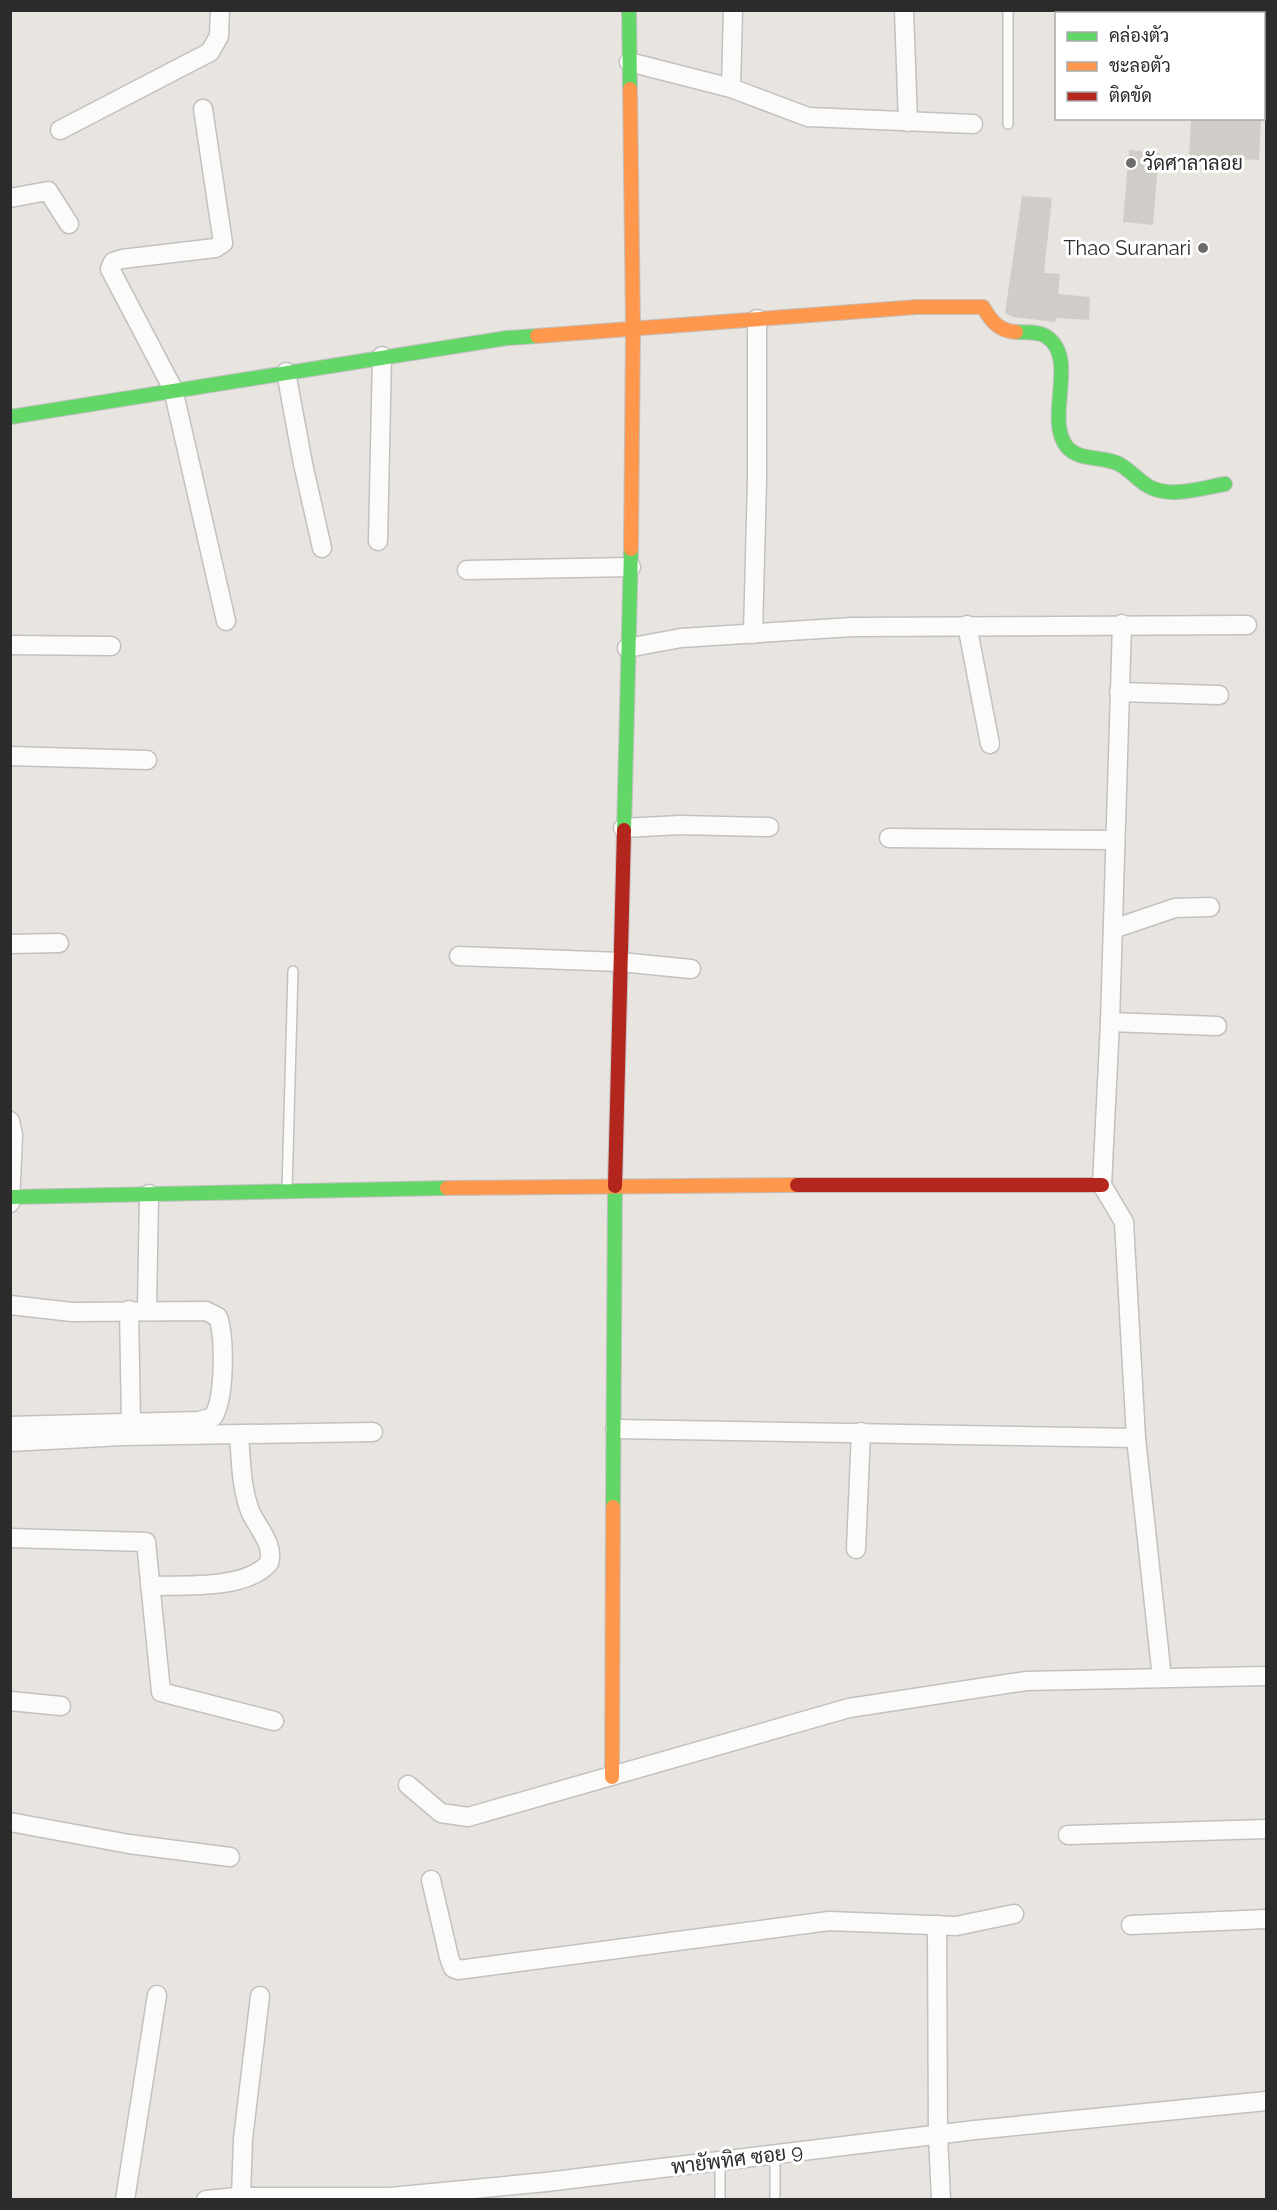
<svg xmlns="http://www.w3.org/2000/svg" width="1277" height="2210" font-family="Raleway,Sarabun,sans-serif">
<style>
.building{fill:#d0cdc9}
.lines{fill:none;stroke-linecap:round;stroke-linejoin:round}
.lane-casing{stroke:#c2c1c1;stroke-width:12}
.street-casing{stroke:#c2c1c1;stroke-width:21}
.fast-casing{stroke:#c2c1c1;stroke-width:16}
.slow-casing{stroke:#c2c1c1;stroke-width:16}
.jam-casing{stroke:#c2c1c1;stroke-width:16}
.lane{stroke:#fcfbfa;stroke-width:9}
.street{stroke:#fcfbfa;stroke-width:18}
.fast{stroke:#63d668;stroke-width:14}
.slow{stroke:#ff974d;stroke-width:14}
.jam{stroke:#b3261e;stroke-width:14}
.poi-dot{fill:#6d6c6a;stroke:#fff;stroke-width:2}
.labels{text-anchor:middle;stroke-width:6;stroke-linejoin:round;paint-order:stroke}
.poi-label{font-size:20px;fill:#2b2b2b;stroke:#fff;text-anchor:start}
.street-label{font-size:20px;fill:#2b2b2b;stroke:#fff}
</style>
<rect width="100%" height="100%" fill="#e8e4e0"/>
<g class="building">
<polygon points="1191,118 1261,118 1259,160 1189,157"/>
<polygon points="1129,150 1159,153 1153,225 1123,222"/>
<polygon points="1022,196 1052,198 1044,273 1060,274 1058,294 1090,297 1089,320 1056,318 1055,322 1013,317 1005,313"/>
</g>
<g class="lines">
<g class="lane-casing">
<g id="lane">
<polyline points="1008,10 1008,124"/>
<polyline points="1256,10 1256,14"/>
<polyline points="1264,37 1266,44"/>
<polyline points="287,1190 293,971"/>
<polyline points="775,2155 775,2200"/>
<polyline points="720,2200 720,2161"/>
</g>
</g>
<g class="street-casing">
<g id="street">
<polyline points="904,10 908,122"/>
<polyline points="629,62 731,88 808,117 973,124"/>
<polyline points="731,88 733,10"/>
<polyline points="203,109 223,243 215,248 122,259 113,262 110,269 173,389 226,621"/>
<polyline points="60,130 210,52 219,36 220,10"/>
<polyline points="10,198 48,191 69,224"/>
<polyline points="286,372 303,464 322,548"/>
<polyline points="378,541 382,356"/>
<polyline points="467,570 631,567"/>
<polyline points="1122,624 1110,1022 1102,1185 1124,1222 1136,1438 1162,1678"/>
<polyline points="967,625 990,744"/>
<polyline points="753,634 757,480 757,319"/>
<polyline points="10,645 111,646"/>
<polyline points="627,648 681,638 852,627 1247,625"/>
<polyline points="1119,692 1219,695"/>
<polyline points="10,756 147,760"/>
<polyline points="623,828 680,825 769,827"/>
<polyline points="889,838 1114,840"/>
<polyline points="1113,929 1175,908 1210,907"/>
<polyline points="10,944 59,943"/>
<polyline points="459,956 620,962 691,969"/>
<polyline points="1110,1022 1217,1026"/>
<polyline points="10,1121 13,1135 10,1203"/>
<path d="M10,1305l62,7 134,-1 12,6c7,21 7,82 -5,100l-14,4 -189,5"/>
<polyline points="129,1310 131,1421"/>
<polyline points="147,1310 149,1194"/>
<polyline points="615,1429 1136,1438"/>
<polyline points="10,1442 122,1436 373,1432"/>
<polyline points="10,1538 146,1542 161,1692 274,1721"/>
<polyline points="856,1549 861,1432"/>
<path d="M150,1586c33,-1 96,4 119,-23 6,-18 -12,-36 -19,-52 -9,-24 -9,-51 -11,-76"/>
<polyline points="10,1701 61,1706"/>
<polyline points="408,1785 441,1813 468,1817 849,1708 1026,1681 1266,1676"/>
<polyline points="10,1822 129,1844 230,1857"/>
<polyline points="1068,1835 1266,1829"/>
<polyline points="431,1880 449,1957 453,1968 458,1970 829,1921 956,1926 1014,1914"/>
<polyline points="937,1925 938,2135 941,2200"/>
<polyline points="1131,1925 1266,1919"/>
<polyline points="241,2197 243,2139 260,1996"/>
<polyline points="125,2200 157,1995"/>
<polyline points="206,2200 237,2197 390,2197 546,2182 975,2130 1266,2101"/>
</g>
</g>
<g class="fast-casing">
<g id="fast">
<polyline points="629,10 630,89"/>
<path d="M1016,332c10,1 23,-1 31,5 32,22 -3,82 20,110 12,14 36,9 52,17 11,6 19,16 29,22 21,13 54,2 77,-2"/>
<polyline points="10,417 507,338 537,336"/>
<polyline points="624,830 631,549"/>
<polyline points="12,1197 447,1188"/>
<polyline points="613,1507 615,1186"/>
</g>
</g>
<g class="slow-casing">
<g id="slow">
<polyline points="630,89 633,328 631,549"/>
<path d="M537,336l380,-29h66c8,14 16,24 33,25"/>
<polyline points="447,1188 797,1185"/>
<polyline points="612,1777 613,1507"/>
</g>
</g>
<g class="jam-casing">
<g id="jam">
<polyline points="797,1185 1102,1185"/>
<polyline points="615,1186 624,830"/>
</g>
</g>
<use href="#lane" class="lane"/>
<use href="#street" class="street"/>
<use href="#fast" class="fast"/>
<use href="#slow" class="slow"/>
<use href="#jam" class="jam"/>
</g>
<g class="poi-dot">
<circle cx="1131" cy="163" r="6"/>
<circle cx="1203" cy="248" r="6"/>
</g>
<g class="labels">
<g class="poi-label">
<text x="1143" y="170">วัดศาลาลอย</text>
<text x="1191" y="255" text-anchor="end">Thao Suranari</text>
</g>
<g class="street-label">
<text transform="translate(737 2159) rotate(-7)" y="7">พายัพทิศ ซอย 9</text>
</g>
</g>
<rect width="1277" height="2210" fill="none" stroke="#2b2b2b" stroke-width="24"/>
<rect x="1055" y="12" width="210" height="108" fill="#ffffff" stroke="#aaaaaa" stroke-width="1.5"/>
<rect x="1067" y="32" width="30" height="9" fill="#63d668" stroke="#aaaaaa" stroke-width="1.5"/>
<text x="1109" y="42" font-size="18" fill="#2b2b2b">คล่องตัว</text>
<rect x="1067" y="62" width="30" height="9" fill="#ff974d" stroke="#aaaaaa" stroke-width="1.5"/>
<text x="1109" y="72" font-size="18" fill="#2b2b2b">ชะลอตัว</text>
<rect x="1067" y="92" width="30" height="9" fill="#b3261e" stroke="#aaaaaa" stroke-width="1.5"/>
<text x="1109" y="102" font-size="18" fill="#2b2b2b">ติดขัด</text>
</svg>
